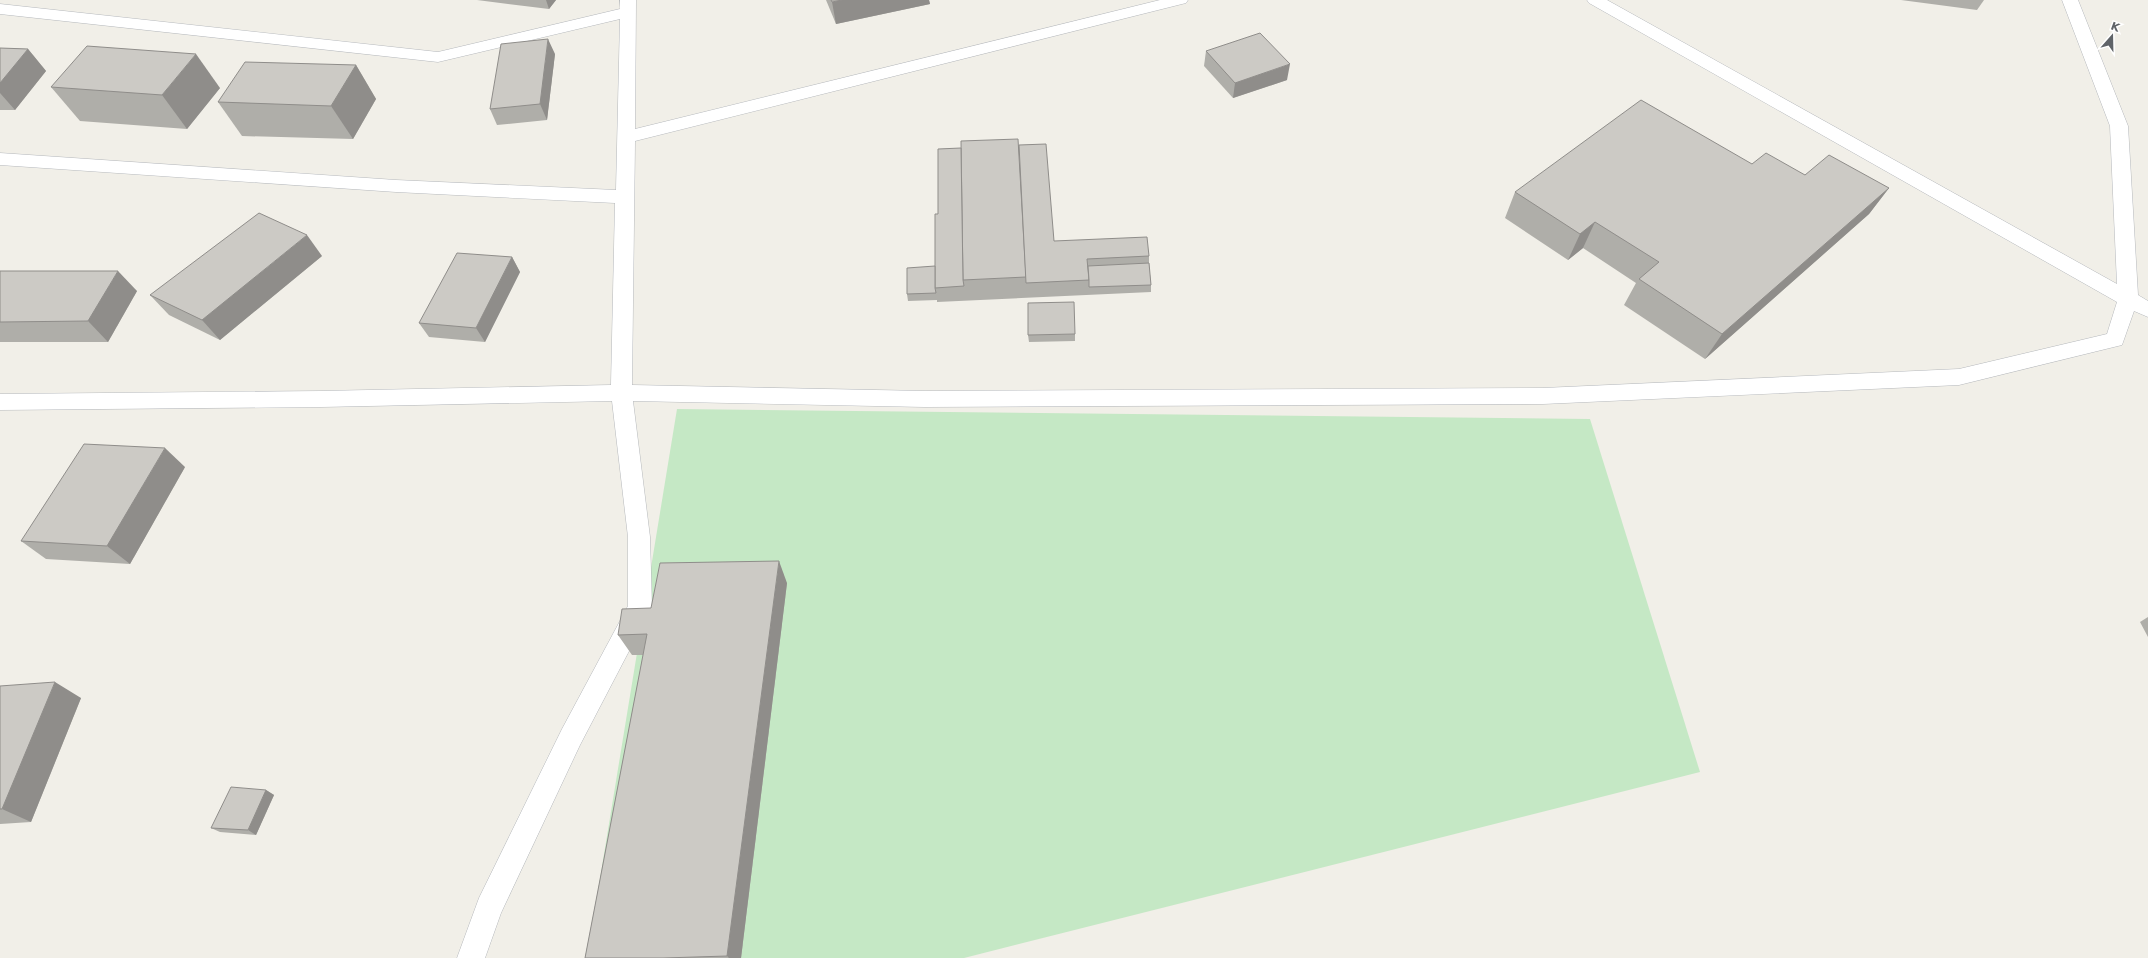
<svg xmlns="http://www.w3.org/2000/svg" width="2148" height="958" font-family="'DejaVu Sans',sans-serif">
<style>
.green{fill:#c5e8c5}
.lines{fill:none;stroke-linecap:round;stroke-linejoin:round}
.minor-casing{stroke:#b5b8bc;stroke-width:1}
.minor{fill:#fff;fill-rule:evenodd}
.wall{fill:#afaea9}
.shaded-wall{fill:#8f8d8a}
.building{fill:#cccac5;stroke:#8f8d8a}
</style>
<rect width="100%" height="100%" fill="#f1efe8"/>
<polygon class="green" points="677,409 1590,419 1700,772 964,958 587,958"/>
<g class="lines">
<g class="minor-casing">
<polygon id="minor" points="620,0 636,0 635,129 1160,0 1188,0 1186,3 635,141 632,385 925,391 1543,388 1959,369 2107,334 2117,302 1589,3 1587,0 1607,0 2117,284 2110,126 2062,0 2078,0 2128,126 2138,295 2148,301 2148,317 2134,311 2122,345 1959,385 1543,404 925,407 633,401 650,537 652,607 580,745 501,913 485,958 457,958 479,898 562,729 628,606 628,537 612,401 321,407 0,410 0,394 321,391 611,385 615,203 396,192 0,165 0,153 396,180 616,190 620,19 438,62 0,14 0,4 438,52 620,9"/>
</g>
<use href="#minor" class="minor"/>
</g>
<g class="wall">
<polygon points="477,0 556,0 549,9"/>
<polygon points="826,0 929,0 930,4 836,24"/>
<polygon points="1901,0 1984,0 1977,10"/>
<polygon points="0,48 28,49 46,71 15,110 0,110"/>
<polygon points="1206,51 1287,80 1233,98 1204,66"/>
<polygon points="555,54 547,120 497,125 490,109"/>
<polygon points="356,65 376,99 353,139 242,136 218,102"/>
<polygon points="51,87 220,88 187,129 80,121"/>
<polygon points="1019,145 1054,241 1149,256 1149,263 1151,285 1151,292 937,302 937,300 908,301 907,294 935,266 938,214"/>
<polygon points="1752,164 1805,175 1889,188 1869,214 1705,359 1624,305 1636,283 1583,248 1568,260 1505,218 1515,192"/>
<polygon points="322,256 220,340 169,315 150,295"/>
<polygon points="512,257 520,272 485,342 429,337 419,323"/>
<polygon points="0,271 137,291 108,342 0,342"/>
<polygon points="1075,334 1075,341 1029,342 1028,335"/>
<polygon points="185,467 130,564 46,559 21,541"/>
<polygon points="787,583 741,958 585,958 643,655 632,655 618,635 651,608"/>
<polygon points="2148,617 2148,637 2140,622"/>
<polygon points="0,686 81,698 31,822 0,824"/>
<polygon points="266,790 274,795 256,835 220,832 211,828"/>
</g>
<g class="shaded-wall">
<polygon points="546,0 556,0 549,9"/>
<polygon points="842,0 929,0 930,4 836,24 832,2"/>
<polygon points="548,39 555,54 547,120 540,104"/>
<polygon points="28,49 46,71 15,110 0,93 0,83"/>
<polygon points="196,54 220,88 187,129 162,95"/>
<polygon points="1290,64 1287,80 1233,98 1235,83"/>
<polygon points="356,65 376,99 353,139 331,106"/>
<polygon points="1889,188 1869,214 1705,359 1722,334"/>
<polygon points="1595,222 1583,248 1568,260 1580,234"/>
<polygon points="307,235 322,256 220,340 202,320"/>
<polygon points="512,257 520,272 485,342 476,328"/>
<polygon points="118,271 137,291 108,342 88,321"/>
<polygon points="165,448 185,467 130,564 107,546"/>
<polygon points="779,561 787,583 741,958 729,958 727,956"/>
<polygon points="55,682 81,698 31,822 2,809"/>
<polygon points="266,790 274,795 256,835 248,830"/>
</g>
<g class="building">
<polygon points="831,0 842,0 832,2"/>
<polygon points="1260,33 1290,64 1235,83 1206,51"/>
<polygon points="548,39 540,104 490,109 501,44"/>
<polygon points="87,46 196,54 162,95 51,87"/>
<polygon points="0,48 28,49 0,83"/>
<polygon points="245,62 356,65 331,106 218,102"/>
<polygon points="1641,100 1752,164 1766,153 1805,175 1829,155 1889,188 1722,334 1639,279 1659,262 1595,222 1580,234 1515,192"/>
<polygon points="1018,139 1026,277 963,280 961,141"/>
<polygon points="1046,144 1054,241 1147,237 1149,256 1087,259 1089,280 1026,283 1019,145"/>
<polygon points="961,148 963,280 964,286 935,288 935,214 938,214 938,149"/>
<polygon points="259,213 307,235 202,320 150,295"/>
<polygon points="457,253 512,257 476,328 419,323"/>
<polygon points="1149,263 1151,285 1089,287 1089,280 1088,266"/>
<polygon points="935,266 935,288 936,293 907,294 907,268"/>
<polygon points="0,271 118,271 88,321 0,322"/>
<polygon points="1074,302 1075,334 1028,335 1028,303"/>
<polygon points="84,444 165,448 107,546 21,541"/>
<polygon points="779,561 727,956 663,958 585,958 647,634 618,635 622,609 651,608 660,563"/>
<polygon points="55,682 2,809 0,809 0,686"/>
<polygon points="231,787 266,790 248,830 211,828"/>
</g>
<g transform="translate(2112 36) rotate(20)" stroke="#ffffff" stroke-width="3" paint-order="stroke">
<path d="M0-3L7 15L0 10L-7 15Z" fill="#5f6368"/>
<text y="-6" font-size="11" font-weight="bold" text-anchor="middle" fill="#5f6368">K</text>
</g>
</svg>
